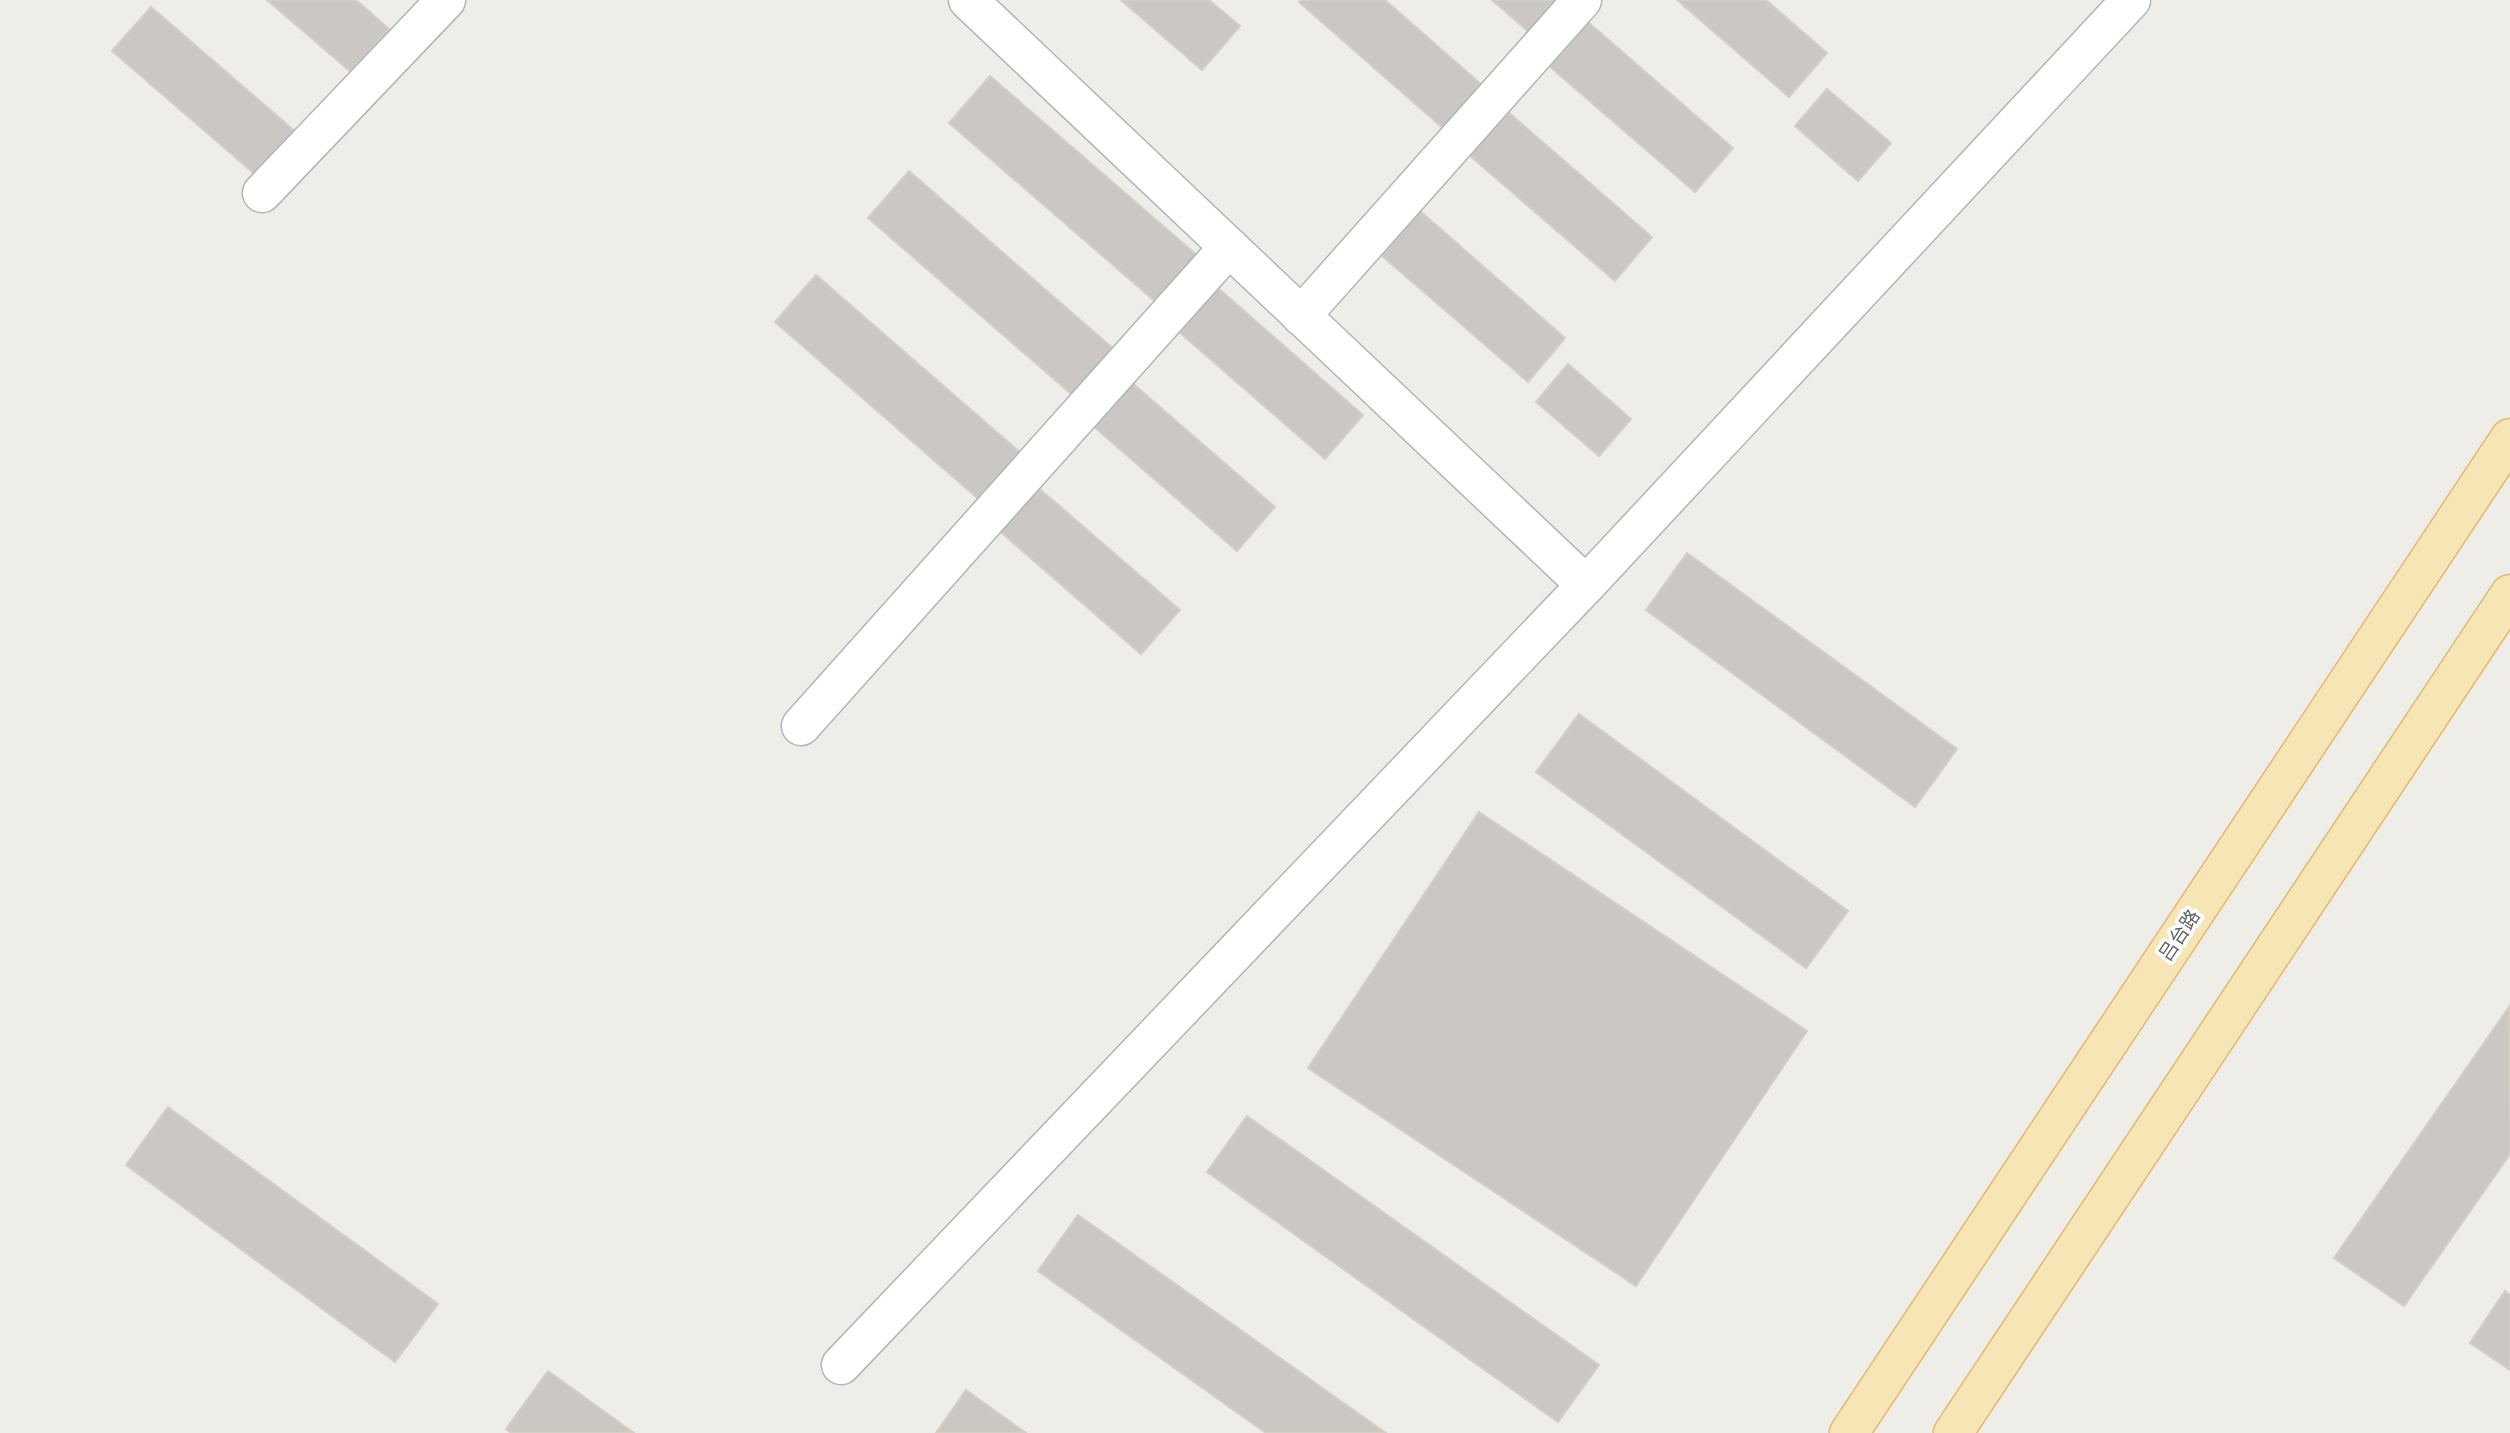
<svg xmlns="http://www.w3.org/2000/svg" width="2510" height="1433" font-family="'Alegreya Sans','Noto Sans SC',sans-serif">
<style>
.building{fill:#cbc8c4;stroke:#d3cec6;stroke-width:2}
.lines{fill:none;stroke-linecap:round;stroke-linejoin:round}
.minor-casing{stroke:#b2b5b8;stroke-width:41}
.major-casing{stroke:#e3b86d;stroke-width:41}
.minor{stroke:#fff;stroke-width:38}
.major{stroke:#f7e6b5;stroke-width:38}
.labels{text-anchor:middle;stroke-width:7;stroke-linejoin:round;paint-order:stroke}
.street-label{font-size:19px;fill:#5f6366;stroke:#fff}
</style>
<rect width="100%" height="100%" fill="#efede8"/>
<g class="building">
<polygon points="267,0 356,0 389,29 351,72"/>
<polygon points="1121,0 1209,0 1240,26 1202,70"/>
<polygon points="1301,0 1385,0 1482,85 1444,129 1299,2"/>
<polygon points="1492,0 1560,0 1531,34"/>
<polygon points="1677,0 1766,0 1827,53 1789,97"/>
<polygon points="151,7 297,133 258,177 112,51"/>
<polygon points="1588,22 1733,148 1695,192 1549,66"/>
<polygon points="990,76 1198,256 1157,303 949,123"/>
<polygon points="1827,89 1891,143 1858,181 1795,126"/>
<polygon points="1507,111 1652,237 1615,281 1469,155"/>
<polygon points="909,171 1116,351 1076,398 868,218"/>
<polygon points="1420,211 1565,338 1528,382 1382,256"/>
<polygon points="816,275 1023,455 982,502 775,322"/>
<polygon points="1218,288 1363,415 1325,459 1179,332"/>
<polygon points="1568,364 1631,419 1599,456 1536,402"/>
<polygon points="1130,381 1275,507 1237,551 1092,425"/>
<polygon points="1034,484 1180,610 1141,654 996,528"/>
<polygon points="1687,553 1957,749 1915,807 1646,610"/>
<polygon points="1579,714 1848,911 1806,968 1536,772"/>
<polygon points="1479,812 1807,1031 1636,1286 1308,1068"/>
<polygon points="2509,1007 2510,1154 2404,1306 2334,1258"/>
<polygon points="168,1107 438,1304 395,1362 126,1165"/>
<polygon points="1247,1116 1599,1365 1558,1422 1207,1172"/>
<polygon points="1078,1215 1386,1433 1266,1433 1038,1271"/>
<polygon points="2505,1291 2510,1295 2510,1370 2470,1343"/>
<polygon points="548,1371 634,1433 511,1433 506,1429"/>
<polygon points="966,1390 1026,1433 936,1433"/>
</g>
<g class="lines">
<g class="minor-casing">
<g id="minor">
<polyline points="968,0 1586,585 2131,0"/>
<polyline points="262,193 446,0"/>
<polyline points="1301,316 1582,0"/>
<polyline points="801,726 1229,247"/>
<polyline points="841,1365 1586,585"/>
</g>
</g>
<g class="major-casing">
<g id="major">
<polyline points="1849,1433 2510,438"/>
<polyline points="1953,1433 2510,594"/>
</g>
</g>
<use href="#minor" class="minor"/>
<use href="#major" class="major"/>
</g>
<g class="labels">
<g class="street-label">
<text transform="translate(2179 935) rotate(-56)" y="7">吕台路</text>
</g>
</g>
</svg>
